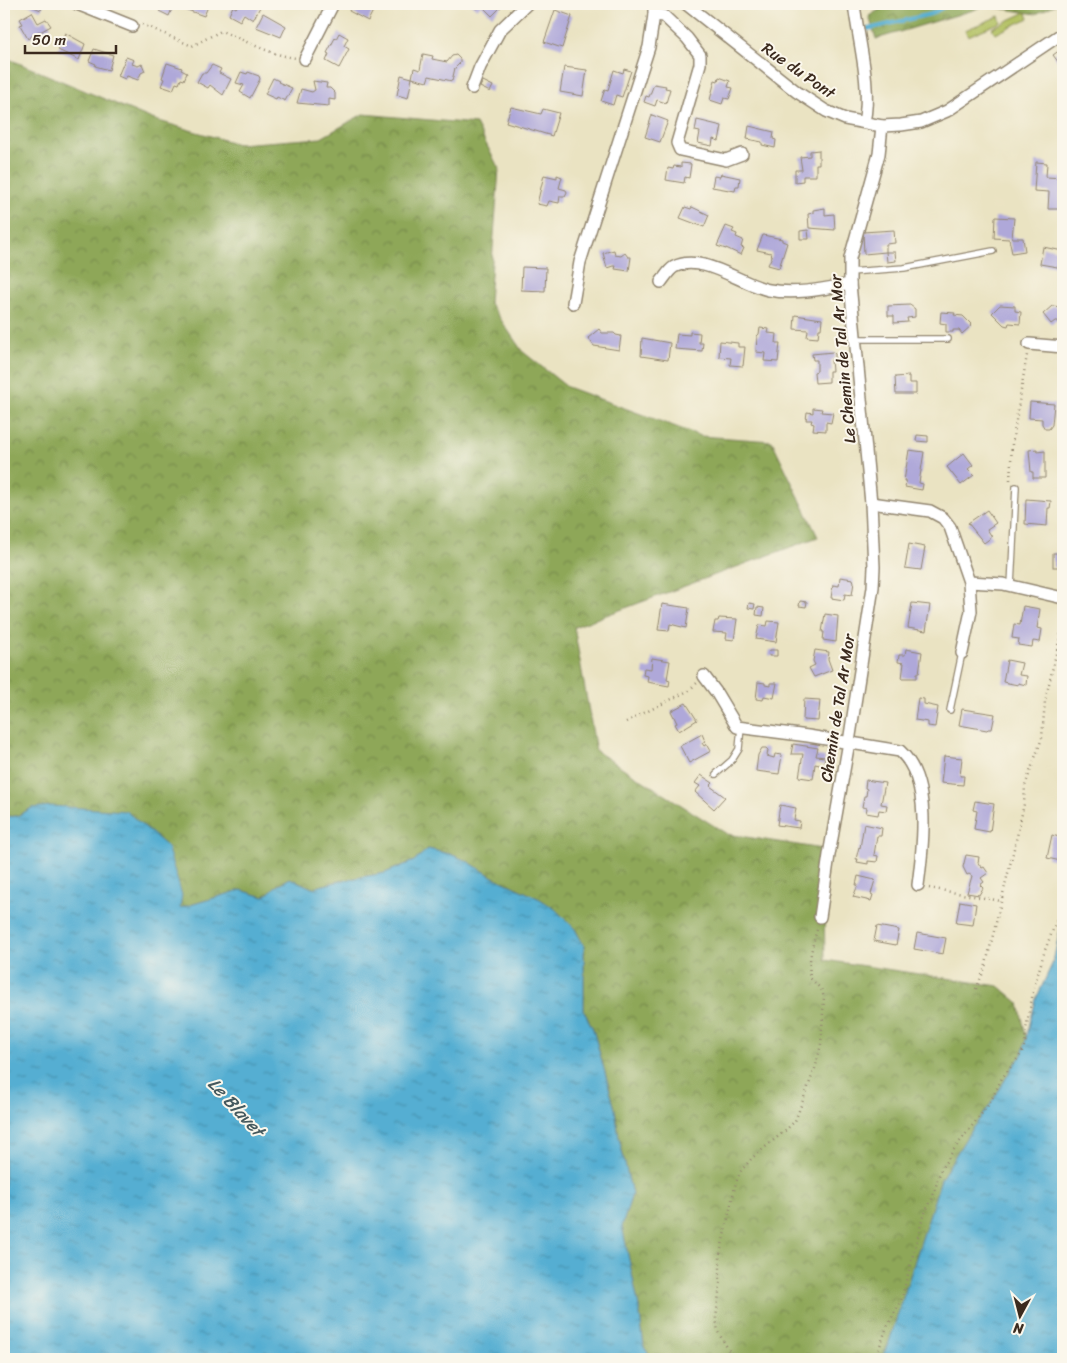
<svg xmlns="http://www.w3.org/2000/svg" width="1067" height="1363" font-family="Sriracha,sans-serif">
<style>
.forest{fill:url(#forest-crowns);stroke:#64683c}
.park{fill:#b3c163;stroke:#777640}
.water{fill:url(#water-ripples);stroke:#486c78}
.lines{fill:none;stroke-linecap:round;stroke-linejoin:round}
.stream{stroke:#54aed2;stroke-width:4}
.building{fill:#afa8d9}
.lane-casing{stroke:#928670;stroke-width:8}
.street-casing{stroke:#928670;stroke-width:14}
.path{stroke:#928670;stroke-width:2.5;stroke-dasharray:1 4;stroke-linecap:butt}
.lane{stroke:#fff;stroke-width:5.5}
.street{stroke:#fff;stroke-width:11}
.labels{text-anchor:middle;stroke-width:4;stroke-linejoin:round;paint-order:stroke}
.street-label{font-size:16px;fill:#3b2a1e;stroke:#fbf7ec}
.water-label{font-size:18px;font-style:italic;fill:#44585d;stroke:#fbf7ec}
</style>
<defs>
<pattern id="forest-crowns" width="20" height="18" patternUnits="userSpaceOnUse" patternTransform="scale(1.25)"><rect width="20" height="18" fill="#8ea759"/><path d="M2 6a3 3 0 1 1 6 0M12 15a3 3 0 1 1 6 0" fill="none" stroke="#758849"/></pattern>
<pattern id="water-ripples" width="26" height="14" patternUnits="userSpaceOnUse" patternTransform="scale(1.25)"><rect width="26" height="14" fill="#54aed2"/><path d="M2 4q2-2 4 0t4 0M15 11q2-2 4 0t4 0" fill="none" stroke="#478eaa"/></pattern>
</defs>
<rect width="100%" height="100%" fill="#fbf7ec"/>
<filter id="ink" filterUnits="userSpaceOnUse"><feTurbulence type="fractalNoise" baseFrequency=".02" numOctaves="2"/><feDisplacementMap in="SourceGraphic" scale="10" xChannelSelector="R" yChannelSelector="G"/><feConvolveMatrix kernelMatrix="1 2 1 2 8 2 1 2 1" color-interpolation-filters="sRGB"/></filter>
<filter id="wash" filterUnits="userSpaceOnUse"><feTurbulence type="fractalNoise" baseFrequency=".0096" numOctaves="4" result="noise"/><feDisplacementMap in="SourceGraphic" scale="20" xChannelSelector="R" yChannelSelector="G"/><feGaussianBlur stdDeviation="1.12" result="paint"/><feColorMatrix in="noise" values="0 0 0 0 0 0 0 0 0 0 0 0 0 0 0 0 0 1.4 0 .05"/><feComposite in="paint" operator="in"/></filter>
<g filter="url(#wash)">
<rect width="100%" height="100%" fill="#eae3c2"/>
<g class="forest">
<polygon points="889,4 1056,4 1036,14 987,6 876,39 869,16"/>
<polygon points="4,50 9,59 152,119 238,144 321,138 363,114 476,124 499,169 489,302 522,351 567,387 701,436 772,441 818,537 574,627 596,751 727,834 823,849 825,960 999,986 1019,1003 1027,1042 1022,1055 1012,1068 989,1107 971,1130 941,1179 889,1342 881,1359 652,1359 644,1347 639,1307 622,1226 632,1194 619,1138 615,1109 593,1029 584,1011 584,946 575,929 555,909 540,899 493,877 467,861 450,854 428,849 414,861 385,873 344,880 312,888 290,878 275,887 264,897 241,890 180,908 32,808 17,816 4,817"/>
</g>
<g class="park">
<polygon points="1026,12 1029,18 995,34 992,28"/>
<polygon points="999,16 1001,22 968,36 965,30"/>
</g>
<g class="water">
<polygon points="52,806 126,811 167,846 182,895 180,908 241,890 264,897 275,887 290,878 312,888 344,880 385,873 414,861 428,849 450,854 467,861 493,877 540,899 555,909 575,929 584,946 584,1011 593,1029 615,1109 619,1138 632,1194 622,1226 639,1307 644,1347 652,1359 4,1359 4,817 17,816 32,808"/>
<polygon points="1063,915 1063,1359 881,1359 889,1342 941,1179 971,1130 989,1107 1012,1068 1022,1055 1036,999 1053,962"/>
</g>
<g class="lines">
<polyline class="stream" points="868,29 931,14 949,4"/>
</g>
<g id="blocks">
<g class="building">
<polygon points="26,4 44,4 41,10"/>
<polygon points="162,4 174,4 169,16 159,11"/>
<polygon points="180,4 209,4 204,16 179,7"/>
<polygon points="239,4 255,4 260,7 253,20 244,14 240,21 229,15 233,6 236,8"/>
<polygon points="352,4 366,4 374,9 368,21 349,11"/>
<polygon points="471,4 502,4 503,5 492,16 481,5 477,9"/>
<polygon points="555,10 572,16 562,48 544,42"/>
<polygon points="32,12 38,23 46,19 51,26 40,32 39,31 28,39 20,25 23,24 20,19"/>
<polygon points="263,13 286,26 281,37 256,27"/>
<polygon points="65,33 85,44 79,60 58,50"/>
<polygon points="339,33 348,38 344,46 349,49 339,68 326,61 329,54 327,53 335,38 336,39"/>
<polygon points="1063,48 1063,66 1062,67 1053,55"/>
<polygon points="94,49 113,55 109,70 95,66 96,64 89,61"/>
<polygon points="423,54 433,56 432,59 447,62 452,56 456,55 460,59 460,63 455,68 452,81 429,76 427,82 412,78 408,98 397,95 401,75 412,78 414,68 420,70"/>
<polygon points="126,57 134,60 132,64 138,66 142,64 145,71 141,73 138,80 127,76 125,79 118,76"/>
<polygon points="167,63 182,68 181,70 187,73 184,80 181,79 179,84 176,83 173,90 161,86 164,79 162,78"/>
<polygon points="212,65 221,69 219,73 231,79 223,95 210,85 208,88 197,82 202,73 206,73"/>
<polygon points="564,67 587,70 583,96 560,92"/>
<polygon points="624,69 631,71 622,97 616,95 613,105 601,101 605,89 608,90 614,70 623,73"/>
<polygon points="241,72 247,74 248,72 259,76 260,79 250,98 240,92 244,85 236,83"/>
<polygon points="719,77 730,81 728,87 733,88 729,99 724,98 722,104 710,100 715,80 718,81"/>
<polygon points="273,78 279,81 278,82 292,88 285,101 277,97 276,99 265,94"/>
<polygon points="313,81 327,83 326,88 330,88 335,93 335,100 329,99 329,106 297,103 301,89 312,92 315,90"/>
<polygon points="483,81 493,86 490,92 480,87"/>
<polygon points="654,84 666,86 665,88 670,89 666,103 657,100 655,106 644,102 646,96 649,97"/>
<polygon points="511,107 541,114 543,109 559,113 552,136 506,122"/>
<polygon points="652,115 668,121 660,142 645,137"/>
<polygon points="697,120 722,126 719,141 713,139 712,146 698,143 700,132 695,131"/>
<polygon points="749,126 774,132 773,139 776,140 775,148 762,145 762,142 747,139"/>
<polygon points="819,150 819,164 816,164 816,176 803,176 803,181 795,182 795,170 802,170 800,157 810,156 810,151"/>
<polygon points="1036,162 1047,163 1046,177 1063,178 1063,193 1060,193 1059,209 1048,209 1049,192 1034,191"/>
<polygon points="681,163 691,164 689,178 685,177 684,183 666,180 668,168 673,169 674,166 681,167"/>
<polygon points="721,174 740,178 739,186 736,186 735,191 712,187 714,176 720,177"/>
<polygon points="544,175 557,178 557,175 562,177 559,188 566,190 567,192 565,196 560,196 559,203 549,201 547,206 537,204"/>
<polygon points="685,207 691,209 692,207 709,215 704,227 680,218"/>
<polygon points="825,208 825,215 834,214 835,230 809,228 808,214 813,213 813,210"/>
<polygon points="995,217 1014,218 1012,238 1023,238 1025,251 1012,253 1009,239 994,238"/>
<polygon points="726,226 734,229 732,232 737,234 736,237 743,240 741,247 744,248 741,255 726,248 726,249 717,246"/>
<polygon points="808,230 809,239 800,239 800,231"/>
<polygon points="894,230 895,243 886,244 886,252 864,254 863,232"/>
<polygon points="763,235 782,239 782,241 787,243 779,268 768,265 772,256 771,253 757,250"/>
<polygon points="1043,247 1063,251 1063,268 1040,264"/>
<polygon points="614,250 615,255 621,256 625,253 628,257 631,257 629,271 615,269 616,266 613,266 607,268 603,253"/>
<polygon points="886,252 895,252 896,261 887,262"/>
<polygon points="522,267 546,268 545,291 521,290"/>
<polygon points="910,305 915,309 915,317 907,318 908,322 894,323 894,316 888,316 888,306"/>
<polygon points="1000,305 1015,306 1015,311 1021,312 1020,324 1009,323 1008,326 1004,325 992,313"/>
<polygon points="1052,306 1063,307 1063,323 1061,325 1058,321 1055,321 1051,324 1043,314"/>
<polygon points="941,312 955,313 954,315 963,316 972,325 962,334 959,330 953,330 953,332 946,332 946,324 940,323"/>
<polygon points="795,315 822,319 821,329 819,329 818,338 807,337 808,330 794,329"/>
<polygon points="760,328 769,329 768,333 777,334 776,343 780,343 778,362 764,361 765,353 756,352 757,336 759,334"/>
<polygon points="599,329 602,333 614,333 616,335 621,336 619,350 594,346 588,338"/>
<polygon points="690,332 700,333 699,343 703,343 702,351 675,349 677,334 690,335"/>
<polygon points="642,338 670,343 668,360 641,356"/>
<polygon points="720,341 738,343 738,347 745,347 743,366 730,365 731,358 719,357"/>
<polygon points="833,352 835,354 835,358 831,360 832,371 829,371 829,382 815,383 814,372 817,371 817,360 813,360 812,354"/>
<polygon points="909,376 909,383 916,383 916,394 896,394 895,377"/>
<polygon points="1030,402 1054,404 1052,425 1049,429 1045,429 1042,424 1042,419 1029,418"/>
<polygon points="813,408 822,409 821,412 833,413 831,423 826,422 826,431 813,430 814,424 811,423 812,420 806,420 807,412 813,413"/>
<polygon points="917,435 928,436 928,442 916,441"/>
<polygon points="1037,449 1037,452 1045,451 1045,478 1033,478 1033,472 1031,472 1029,450"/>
<polygon points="909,450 924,452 919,483 923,484 922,490 905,487 906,481 904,481"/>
<polygon points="964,453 973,465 968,469 974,475 961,485 947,467"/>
<polygon points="1026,499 1051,501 1050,508 1048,508 1047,526 1025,524"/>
<polygon points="987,510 996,523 987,529 992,537 984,543 968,523"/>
<polygon points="909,544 925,547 921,570 905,568"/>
<rect x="1053" y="553" width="9" height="14"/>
<polygon points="840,577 853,579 854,582 852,595 845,594 844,600 831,598 833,585 839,586"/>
<polygon points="800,601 807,602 806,607 799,606"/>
<polygon points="749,603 755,604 754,609 748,608"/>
<polygon points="912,603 930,605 926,631 908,628"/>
<polygon points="662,604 689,608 686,628 670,624 669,631 658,630"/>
<polygon points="1023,606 1040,609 1037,628 1042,629 1040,642 1033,641 1032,647 1018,645 1019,639 1012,638 1014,624 1020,625"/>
<polygon points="757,607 764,608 763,616 756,615"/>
<polygon points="825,614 838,616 836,642 823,640 824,632 822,632"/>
<polygon points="719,618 737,619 734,640 726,639 727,633 713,632 715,621 718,621"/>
<polygon points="768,621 779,622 776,642 756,639 759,625 767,626"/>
<polygon points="906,649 922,652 919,673 917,673 917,678 902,678 904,663 898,662 899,655 905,655"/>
<polygon points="770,650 777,650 777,656 769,656"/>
<polygon points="815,650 829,652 828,659 832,670 814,677 809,668 815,665 813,661"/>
<polygon points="652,658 670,661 667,679 670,680 669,686 647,682 648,676 643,675 644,668 651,669"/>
<polygon points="1007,660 1022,663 1019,675 1027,676 1026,685 1018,683 1018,685 1003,682"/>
<polygon points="758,682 765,683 765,685 770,686 770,683 777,683 774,698 764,696 763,700 756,699"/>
<polygon points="918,698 924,699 924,704 938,707 935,727 928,726 928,722 915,720"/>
<polygon points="804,699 820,700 818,721 803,720"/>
<polygon points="686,703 697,720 679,731 675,724 677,723 671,711"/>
<polygon points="962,709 995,714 992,729 988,729 987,730 959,725"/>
<polygon points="702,734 705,741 702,743 704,746 707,744 711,751 689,763 680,746"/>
<polygon points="793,744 818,748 816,756 825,757 824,766 815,764 813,779 799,777 803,754 791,754"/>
<polygon points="762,748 766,748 768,750 767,756 774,758 775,754 782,755 779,774 756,771 758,755"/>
<polygon points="944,756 962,758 960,776 964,776 963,785 941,783"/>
<polygon points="701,775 713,783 710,786 725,797 714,809 695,792 700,786 695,783"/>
<polygon points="866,780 885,783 881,804 887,805 886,811 879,810 878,815 866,813 867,808 862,807 864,796 866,796 867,789 865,788"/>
<polygon points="975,801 994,804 990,832 974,829 977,811 973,810"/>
<polygon points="780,805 796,808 794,820 800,821 799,828 777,825"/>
<polygon points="864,824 882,828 881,836 877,836 874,855 878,856 877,862 868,861 868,864 857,862 858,859 856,859 859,847 860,848"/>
<polygon points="1052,835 1063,838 1063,856 1062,856 1061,861 1047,858"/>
<polygon points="966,855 979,857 978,863 982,868 984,867 988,873 981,878 984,882 980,885 983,888 979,895 967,893 972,876 969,874 967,875 963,867"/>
<polygon points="858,876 875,880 871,894 873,895 871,901 853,897 858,885 856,885"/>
<polygon points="960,901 976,904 973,925 956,923"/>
<polygon points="877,926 899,930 896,945 874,941"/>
<polygon points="917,933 946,938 943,954 914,949"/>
</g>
</g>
</g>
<g filter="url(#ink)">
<use href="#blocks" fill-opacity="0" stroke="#928670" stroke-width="1"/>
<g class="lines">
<g class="lane-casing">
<g id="lane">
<polyline points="850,272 904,268 993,251"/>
<polyline points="855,339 948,339"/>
<polyline points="1011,586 1016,487"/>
<polyline points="950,710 962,653"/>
<polyline points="716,774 732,760 739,749 741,727"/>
</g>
</g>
<g class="street-casing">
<g id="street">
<polyline points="77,4 132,26"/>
<polyline points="686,4 797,92 826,111 845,119 882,126 901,125 921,122 947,111 1063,33"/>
<path d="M854,4c4,35 18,84 10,118"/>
<polyline points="654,15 664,16 687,38 700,55 700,64 677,143 680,150 726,160 742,154"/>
<polyline points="305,59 333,4"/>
<polyline points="472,88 480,67 500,30 527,4"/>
<path d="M661,282c4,-5 8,-12 13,-15 27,-15 68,18 95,23 27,5 54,-1 81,-6"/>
<polyline points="573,303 580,262 649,47 654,15 654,4"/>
<polyline points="1029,344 1063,347"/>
<polyline points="871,503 930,511 943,518 950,527 969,582 971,611 962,653"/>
<polyline points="969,582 1003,584 1063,598"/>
<path d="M704,676l12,16 21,35 71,9 92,15c32,29 23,96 18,134"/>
<polyline points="820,917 829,855 849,742 873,587 874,567 871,503 850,284 850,258 879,154 882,126"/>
</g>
</g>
<g class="path">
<polyline points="866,8 875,4"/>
<path d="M142,24l50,22 29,-15c24,9 49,24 75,27"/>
<polyline points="1010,480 1012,444 1027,355"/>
<polyline points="626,722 688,691 697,683"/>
<polyline points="929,888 1001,901"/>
<polyline points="976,989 985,968 1018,832 1024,804 1025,786 1042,738 1045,701 1063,624"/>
<path d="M734,1359l-16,-27 -2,-14 4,-33v-31l16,-72 5,-11 11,-13 34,-28 9,-9 21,-55 5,-22 3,-47 -3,-8 -11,-11c-2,-18 3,-35 8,-52"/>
<polyline points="875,1359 887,1327 901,1301 923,1217 932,1199 941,1169 955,1148 989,1104 1002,1078 1021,1054 1025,1044 1026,1029 1034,987 1045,950 1063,904"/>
</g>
<use href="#lane" class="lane"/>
<use href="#street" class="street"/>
</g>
</g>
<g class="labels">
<g class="street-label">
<text transform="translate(799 70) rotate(35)" y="6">Rue du Pont</text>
<text transform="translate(842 359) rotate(-95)" y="6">Le Chemin de Tal Ar Mor</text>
<text transform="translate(837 708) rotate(-81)" y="6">Chemin de Tal Ar Mor</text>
</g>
<g class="water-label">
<text transform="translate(236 1107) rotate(47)" y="6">Le Blavet</text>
</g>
</g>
<rect width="1067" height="1363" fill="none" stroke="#fbf7ec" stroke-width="20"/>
<g transform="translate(1020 1316) rotate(187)" stroke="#fbf7ec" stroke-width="4" paint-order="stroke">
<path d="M0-4L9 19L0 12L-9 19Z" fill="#3b2a1e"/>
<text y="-8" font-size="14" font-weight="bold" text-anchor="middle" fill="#3b2a1e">N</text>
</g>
<path d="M25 45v8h91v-8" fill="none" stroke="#3b2a1e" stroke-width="2.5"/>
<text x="32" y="45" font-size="15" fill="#3b2a1e" stroke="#fbf7ec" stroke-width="4" paint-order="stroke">50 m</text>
</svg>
